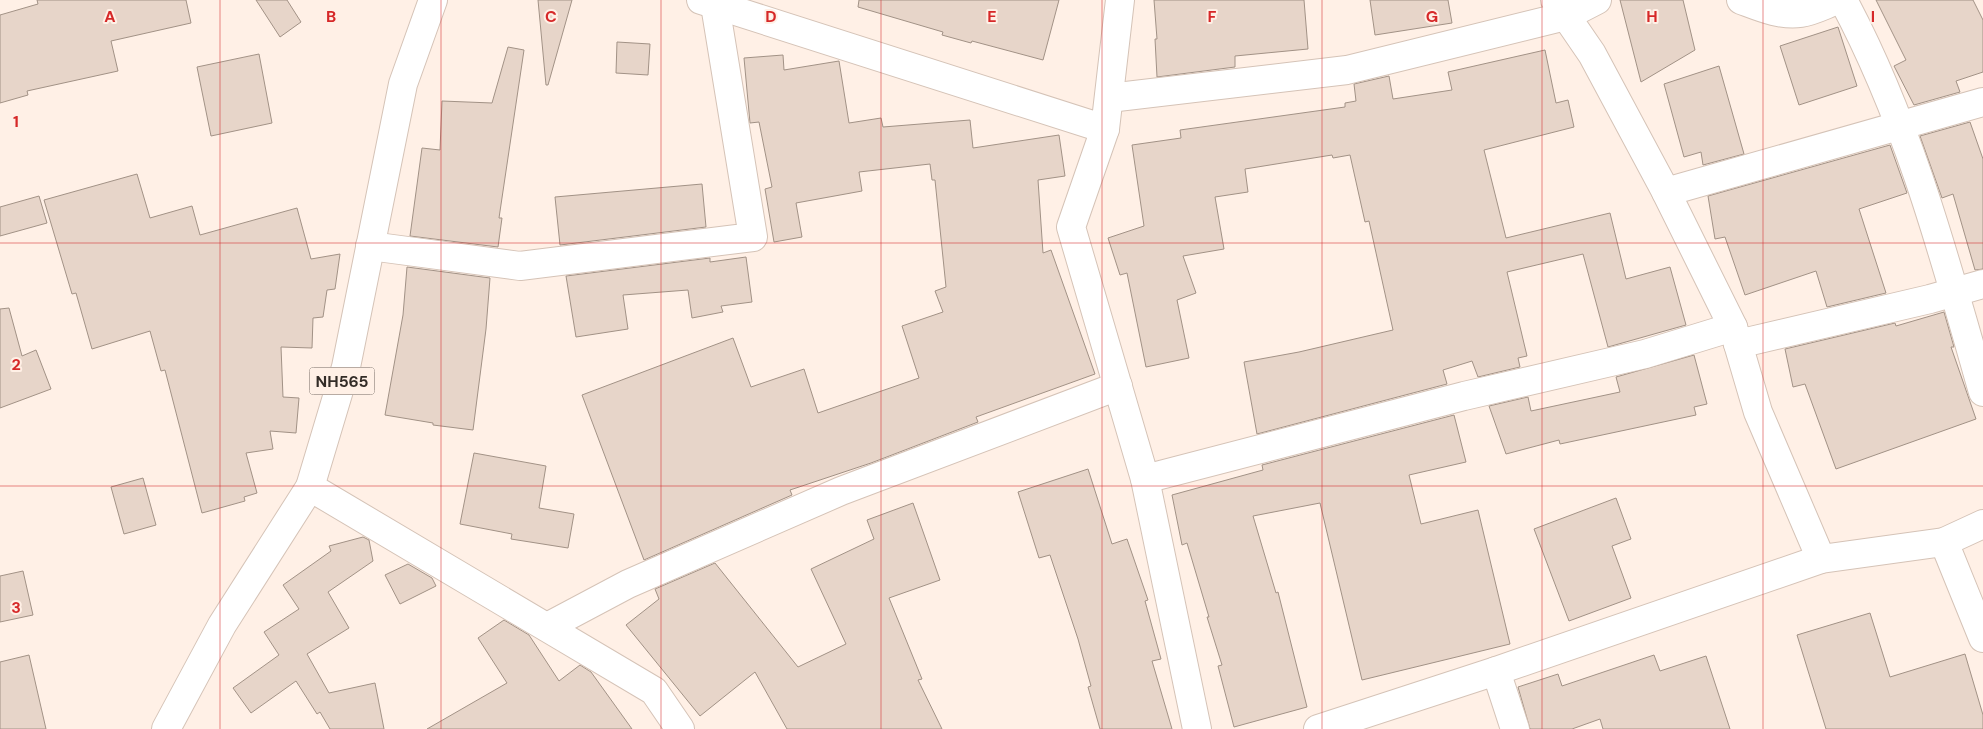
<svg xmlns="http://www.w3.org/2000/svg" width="1983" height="729" font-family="'DM Sans',sans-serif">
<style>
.building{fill:#e7d5c9;stroke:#a29286}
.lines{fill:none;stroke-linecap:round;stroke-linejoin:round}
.minor-casing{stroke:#d5c3b7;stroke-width:30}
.highway-casing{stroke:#d5c3b7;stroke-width:30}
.minor{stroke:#fff;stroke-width:28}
.highway{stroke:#fff;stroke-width:28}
.grid{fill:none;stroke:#d62828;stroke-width:1;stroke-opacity:0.55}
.labels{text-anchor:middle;stroke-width:4;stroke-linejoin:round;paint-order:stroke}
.shield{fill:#fff0e6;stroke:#706760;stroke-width:1}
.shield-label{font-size:16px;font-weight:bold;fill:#332c27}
.grid-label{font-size:16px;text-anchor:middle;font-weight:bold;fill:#d62828;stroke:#fff0e6;stroke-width:4;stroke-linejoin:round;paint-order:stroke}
</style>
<rect width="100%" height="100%" fill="#fff0e6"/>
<g class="building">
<polygon points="37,0 186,0 191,23 111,41 118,71 27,91 28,95 0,103 0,15 38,4"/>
<polygon points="256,0 287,0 301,22 280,37"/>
<polygon points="538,0 572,0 548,85 546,85"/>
<polygon points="859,0 1059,0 1043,60 972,41 971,43 942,35 943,32 858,7"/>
<polygon points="1154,0 1304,0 1308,49 1235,56 1235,67 1157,77 1155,39 1157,39"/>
<polygon points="1370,0 1448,0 1452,23 1375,35"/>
<polygon points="1620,0 1683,0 1695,50 1641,82"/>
<polygon points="1876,0 1973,0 1983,20 1983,72 1956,81 1960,92 1914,105 1894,66 1906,60"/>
<polygon points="1838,27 1857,86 1799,105 1780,46"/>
<polygon points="617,42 650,44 648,75 616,73"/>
<polygon points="508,47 524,50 499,218 502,218 498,247 410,236 422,148 440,150 442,101 492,103"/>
<polygon points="1545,50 1556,103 1568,100 1574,127 1484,150 1506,238 1610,213 1626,279 1670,267 1686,325 1608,347 1583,254 1507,272 1527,356 1518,358 1520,367 1478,377 1472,361 1443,370 1447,384 1257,434 1244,362 1299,352 1393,330 1369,221 1365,222 1350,155 1333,158 1332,155 1245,169 1248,192 1215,197 1224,249 1183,256 1196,293 1177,300 1189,358 1146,367 1127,273 1120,275 1108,238 1144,226 1132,145 1181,138 1180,130 1345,107 1345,103 1356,101 1354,84 1389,76 1393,99 1452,90 1448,72"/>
<polygon points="259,54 272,123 211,136 197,67"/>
<polygon points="783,55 784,70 839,61 849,123 881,118 883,127 970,120 973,148 1059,135 1065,176 1038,180 1043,253 1051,250 1095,374 976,417 978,422 871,463 790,490 792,495 644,560 582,395 733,338 751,387 804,369 818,413 919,378 902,326 943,312 935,291 946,287 935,180 932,180 930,164 859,172 862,191 796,203 802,237 774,242 765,189 772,187 759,122 750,123 744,58"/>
<polygon points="1719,66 1744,154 1703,165 1701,152 1684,157 1664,84"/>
<polygon points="1970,122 1983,159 1983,269 1975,270 1953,194 1942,198 1920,136"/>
<polygon points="1890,145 1907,193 1859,209 1886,293 1827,307 1816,271 1745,295 1725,237 1715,239 1708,196"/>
<polygon points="137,174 150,218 192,206 200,235 297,208 311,259 340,254 335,289 327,290 323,317 313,318 312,348 281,347 283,397 299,398 296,433 270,431 273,449 246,453 257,493 244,497 245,501 202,513 165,370 161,371 150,331 92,349 76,293 72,294 44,200"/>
<polygon points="702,184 706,227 560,245 555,197"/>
<polygon points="39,196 47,223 0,236 0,207"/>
<polygon points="746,257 752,302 721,306 723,312 692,318 688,290 623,295 628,329 576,337 566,276 710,258 710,262"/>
<polygon points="407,267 490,278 486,329 473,430 433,425 433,423 385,415 403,315"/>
<polygon points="9,308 22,356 36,350 51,389 0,408 0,309"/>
<polygon points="1944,312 1954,347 1951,347 1976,419 1836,469 1805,384 1793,387 1785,349 1895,323 1896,326"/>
<polygon points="1694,355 1707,404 1694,407 1696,415 1560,444 1559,440 1506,454 1489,406 1528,397 1531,411 1620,392 1616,377"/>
<polygon points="1454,415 1466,462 1409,475 1421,524 1478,510 1510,644 1362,680 1320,503 1253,516 1276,593 1278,592 1307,707 1234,727 1218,666 1222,665 1207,617 1209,617 1187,543 1182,545 1172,495 1263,470 1262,465"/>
<polygon points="474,453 546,466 539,508 574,514 568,548 511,539 512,534 460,524"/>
<polygon points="1088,469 1112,544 1127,539 1148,600 1145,601 1161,659 1152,661 1172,729 1100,729 1088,687 1091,686 1078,639 1050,555 1039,558 1018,492"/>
<polygon points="143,478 156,525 124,534 111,487"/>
<polygon points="1616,498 1631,539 1612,546 1631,598 1569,621 1534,529"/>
<polygon points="913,503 940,580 889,598 922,679 918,680 942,729 787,729 755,672 700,716 626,625 659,599 655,589 715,563 798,667 846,644 811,569 874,539 867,520"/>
<polygon points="363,537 369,540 373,561 328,592 349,628 307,654 329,693 375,683 384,729 330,729 320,712 317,714 296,681 251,713 233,688 279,655 264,632 299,609 283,585 331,551 329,546"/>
<polygon points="408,564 432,578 436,586 400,604 385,575"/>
<polygon points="23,571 33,615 0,622 0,576"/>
<polygon points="1870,613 1890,677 1965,654 1983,715 1983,729 1826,729 1797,635"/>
<polygon points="504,620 529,635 559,681 580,665 591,672 632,729 427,729 507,683 478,638"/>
<polygon points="29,655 46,729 0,729 0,662"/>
<polygon points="1654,655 1660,671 1706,656 1730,729 1603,729 1600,719 1572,729 1530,729 1518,687 1558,674 1562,686"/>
</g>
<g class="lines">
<g class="minor-casing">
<g id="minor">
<polyline points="701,0 1105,129 1120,0"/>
<polyline points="1555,0 1592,54 1666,192 1733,327 1738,344 1930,299 1983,284"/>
<path d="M1741,0c19,7 39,16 60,13 13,-2 25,-9 37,-13"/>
<path d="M1843,0c66,123 102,259 140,392"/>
<polyline points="1109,98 1347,70 1566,16 1597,0"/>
<polyline points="1105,129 1071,227 1145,479 1464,396 1645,354 1733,327"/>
<polyline points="1666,192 1983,102"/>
<polyline points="370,246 520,266 753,237 715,5"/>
<polyline points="1738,344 1758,412 1821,559"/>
<polyline points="1145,479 1197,729"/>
<polyline points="310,487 654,691 680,729"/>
<polyline points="1944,542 1983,638"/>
<polyline points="547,627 628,584 841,491 1118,386"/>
<polyline points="1496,671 1515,729"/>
<polyline points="1318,729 1496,671 1821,559 1944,542 1983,524"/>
</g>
</g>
<g class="highway-casing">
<polyline id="highway" points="166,729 222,625 310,487 346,367 403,84 433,0"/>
</g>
<use href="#minor" class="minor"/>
<use href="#highway" class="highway"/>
</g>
<path class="grid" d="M220,0v729M441,0v729M661,0v729M881,0v729M1102,0v729M1322,0v729M1542,0v729M1763,0v729M0,243h1983M0,486h1983"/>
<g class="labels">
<rect class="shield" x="309.5" y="367.5" width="65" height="27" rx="4"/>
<g class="shield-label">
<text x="342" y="387">NH565</text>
</g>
</g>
<g class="grid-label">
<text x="110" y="22">A</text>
<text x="331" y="22">B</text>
<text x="551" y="22">C</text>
<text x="771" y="22">D</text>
<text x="992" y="22">E</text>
<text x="1212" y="22">F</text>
<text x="1432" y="22">G</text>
<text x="1652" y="22">H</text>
<text x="1873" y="22">I</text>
<text x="16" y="127">1</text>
<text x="16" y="370">2</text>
<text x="16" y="613">3</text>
</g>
</svg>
